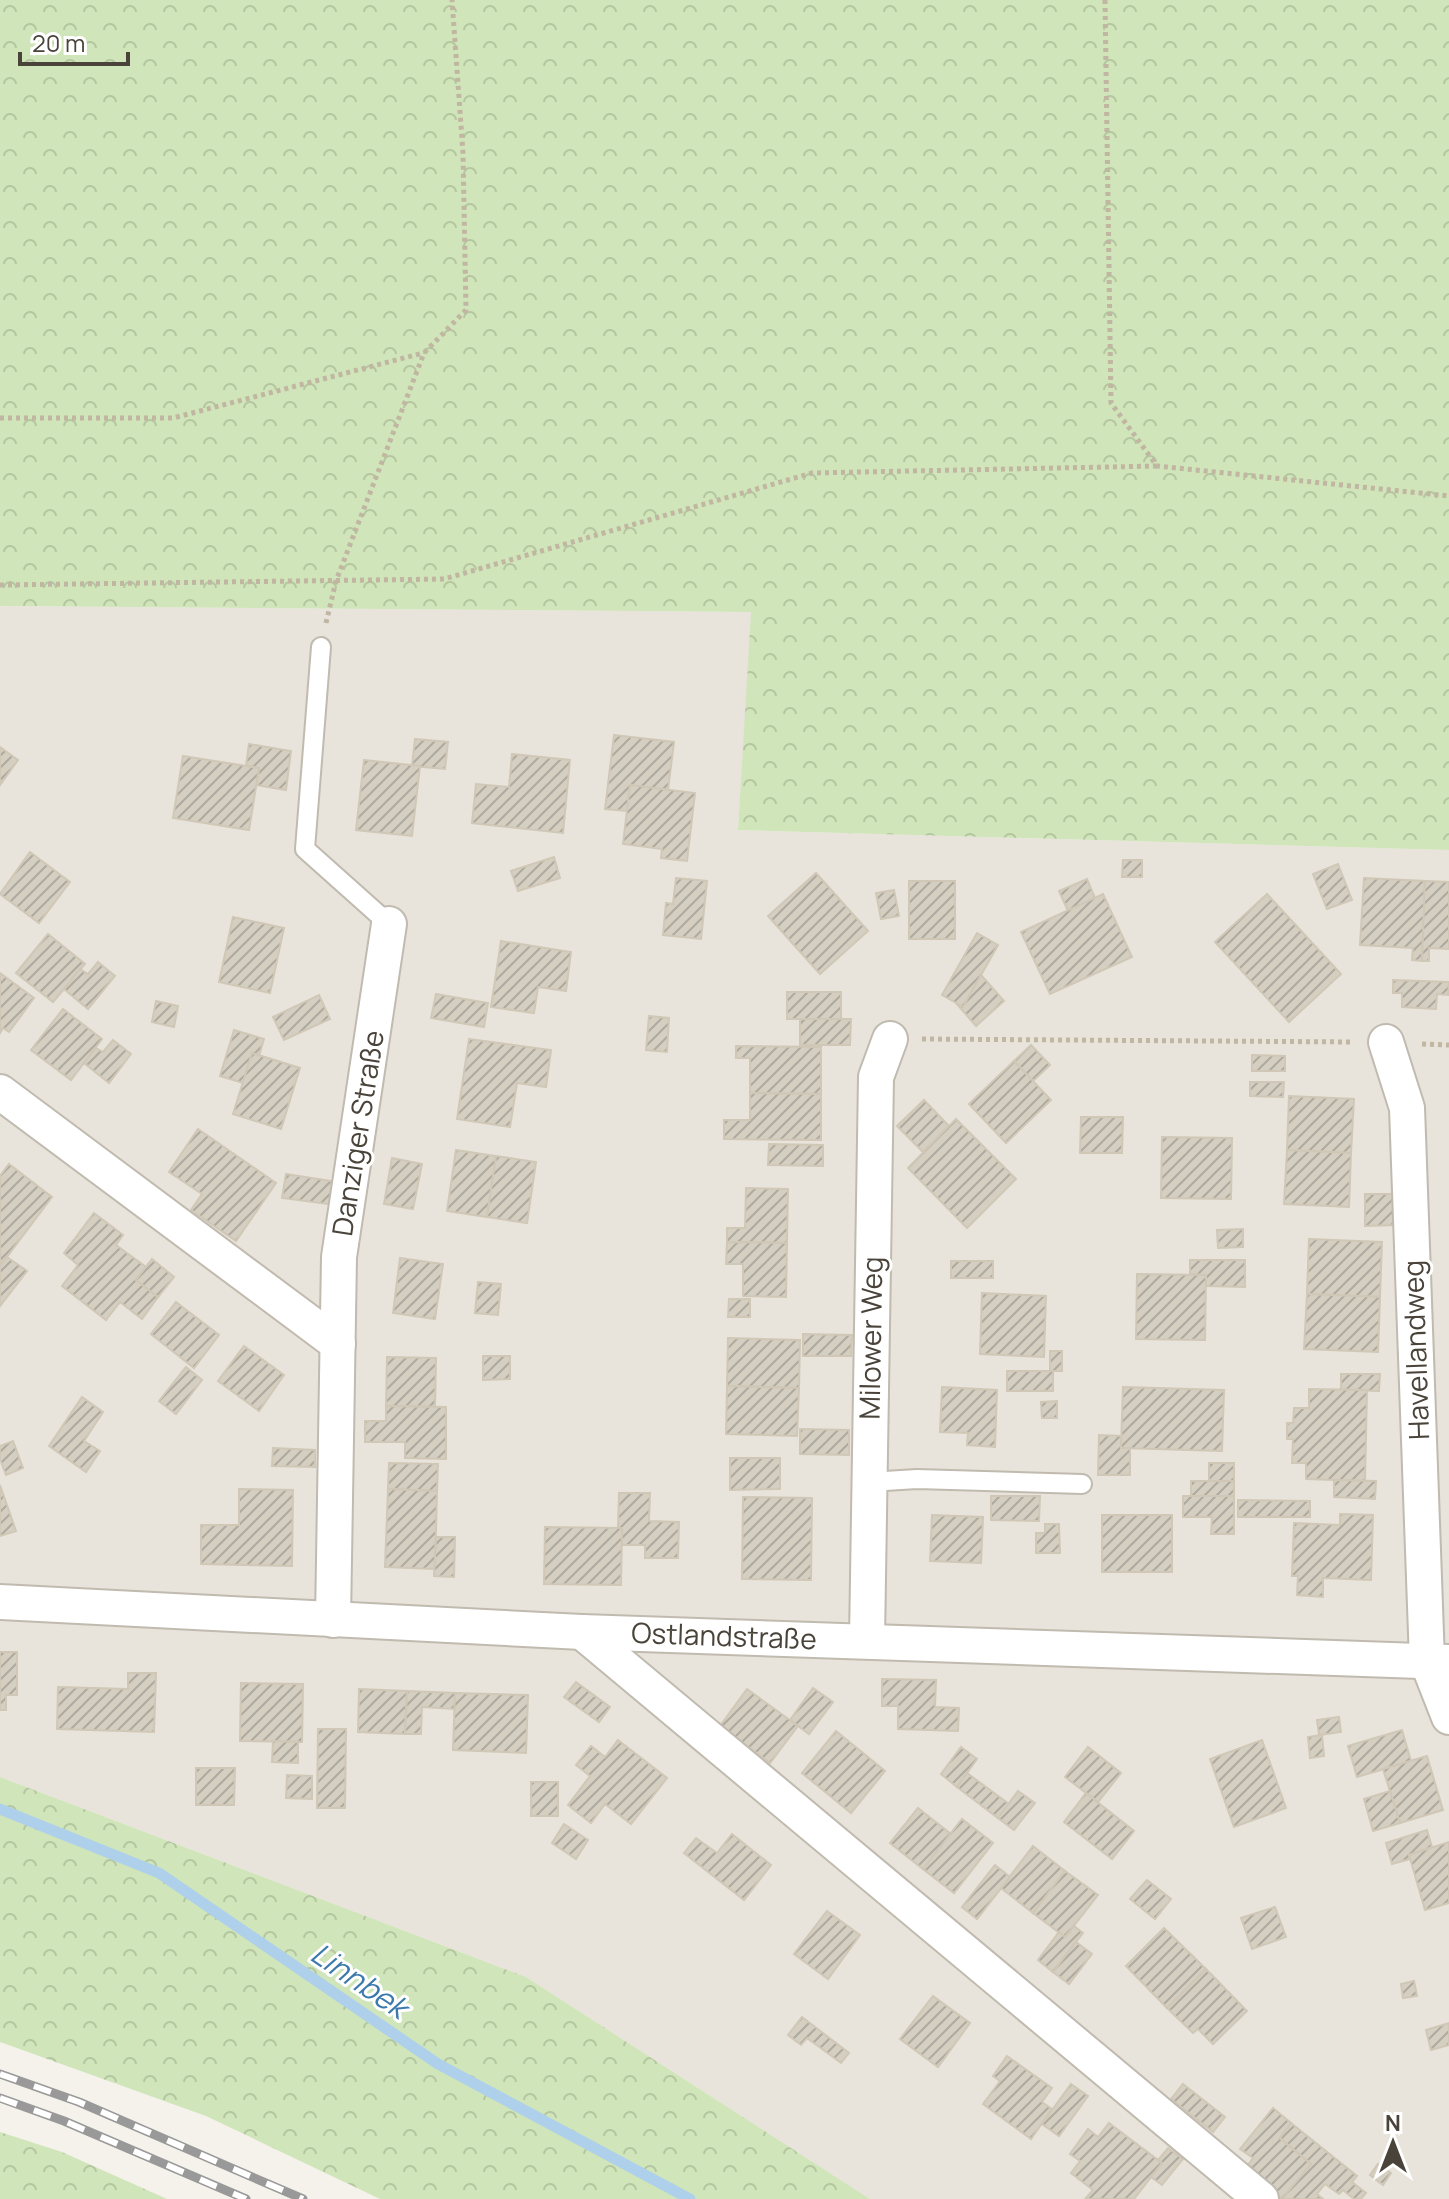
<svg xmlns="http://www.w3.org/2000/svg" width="1449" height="2199" font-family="Manrope,sans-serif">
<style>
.residential{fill:#e8e4db}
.forest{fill:url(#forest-crowns)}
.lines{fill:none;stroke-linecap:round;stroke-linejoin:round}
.stream{stroke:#afd0eb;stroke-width:11}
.building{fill:url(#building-hatch);stroke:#d0c7b6;stroke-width:2}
.service-casing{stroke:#c0baaf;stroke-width:22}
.minor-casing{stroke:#c0baaf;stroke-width:38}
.path{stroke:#c0b6a2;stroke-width:5;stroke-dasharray:4 4;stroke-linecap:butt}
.service{stroke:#fff;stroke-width:18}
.minor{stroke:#fff;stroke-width:34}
.rail-casing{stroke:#999;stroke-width:9}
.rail{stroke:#fff;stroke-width:6;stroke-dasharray:18;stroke-linecap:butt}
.labels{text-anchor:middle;stroke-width:6;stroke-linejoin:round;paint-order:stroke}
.street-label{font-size:28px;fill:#49433a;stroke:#fff}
.water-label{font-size:30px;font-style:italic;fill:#3c79ac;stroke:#fff}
</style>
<defs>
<pattern id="forest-crowns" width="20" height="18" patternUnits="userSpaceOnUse" patternTransform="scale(2)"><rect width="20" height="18" fill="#d0e5b9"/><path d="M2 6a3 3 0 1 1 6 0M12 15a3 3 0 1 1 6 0" fill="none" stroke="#b4c6a0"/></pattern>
<pattern id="building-hatch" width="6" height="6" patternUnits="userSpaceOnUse" patternTransform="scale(2)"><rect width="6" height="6" fill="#d5cfc2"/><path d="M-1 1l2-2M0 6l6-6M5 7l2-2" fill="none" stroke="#afaa9f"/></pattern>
</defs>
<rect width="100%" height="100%" fill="#f5f2ec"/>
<polygon class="residential" points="0,606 752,612 738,830 1449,850 1449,2199 870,2199 526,1977 0,1777"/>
<g class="forest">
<polygon points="0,0 1449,0 1449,850 738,830 751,612 0,606"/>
<polygon points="0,1777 526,1977 870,2199 380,2199 206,2116 0,2042"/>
<polygon points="0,2132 62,2152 167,2199 0,2199"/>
</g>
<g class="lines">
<polyline class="stream" points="0,1809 159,1873 438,2064 690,2199"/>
</g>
<g class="building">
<polygon points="614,735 674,742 668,790 630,785 627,811 605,809"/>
<polygon points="415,739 448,742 445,769 412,766"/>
<polygon points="249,744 291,751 286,790 256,785 259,768 246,766"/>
<polygon points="0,747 18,760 0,785"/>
<polygon points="512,754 570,760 563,833 472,823 476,784 509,787"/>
<polygon points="183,756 259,768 249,830 173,818"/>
<polygon points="364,760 420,766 412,836 356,830"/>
<polygon points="630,785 695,793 687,861 661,858 662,849 623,844"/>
<polygon points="30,852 70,882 39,923 0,894"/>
<polygon points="554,857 560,878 518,891 511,871"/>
<polygon points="1123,860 1142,860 1142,877 1122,877"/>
<polygon points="1338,864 1352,900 1327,909 1313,874"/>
<polygon points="816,873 868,931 820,974 768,916"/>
<polygon points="676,878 707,881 701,939 663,935 666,903 673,904"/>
<polygon points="1364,878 1425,881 1422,961 1412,960 1413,948 1360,945"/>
<polygon points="1087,879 1095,898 1068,911 1059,891"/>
<rect x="909" y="881" width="46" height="58"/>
<polygon points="1425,881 1449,882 1449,949 1429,948 1429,961 1422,961"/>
<polygon points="894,890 899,916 881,919 876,893"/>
<polygon points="1103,894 1132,957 1050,994 1021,932"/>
<polygon points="1267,894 1341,974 1289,1022 1215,942"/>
<polygon points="233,917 284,928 270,993 219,982"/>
<polygon points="977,933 998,945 963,1007 942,995"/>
<polygon points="48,934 85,964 53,1002 16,973"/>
<polygon points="501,941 571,952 566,991 538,987 534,1013 491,1007"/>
<polygon points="98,962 115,976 88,1009 64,989 80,969 88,974"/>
<polygon points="0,973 34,998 9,1032 3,1028 0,1033"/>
<polygon points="981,975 1004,1001 976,1026 956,1003 963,1007"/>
<polygon points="1393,980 1449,982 1448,995 1437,994 1436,1009 1402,1007 1402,993 1393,993"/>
<rect x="787" y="992" width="54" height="27"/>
<polygon points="436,994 488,1003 484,1027 431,1018"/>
<polygon points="319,995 330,1019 284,1040 273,1017"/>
<polygon points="156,1001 178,1006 174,1027 152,1022"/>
<polygon points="63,1009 102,1039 71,1080 31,1050"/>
<polygon points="649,1016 669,1018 667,1052 646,1050"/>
<polygon points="800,1019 851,1019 850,1045 800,1045"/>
<polygon points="234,1030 264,1039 259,1056 252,1053 243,1083 220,1076"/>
<polygon points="469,1039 551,1050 546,1087 517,1083 510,1127 457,1119"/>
<polygon points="113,1040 131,1054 109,1083 84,1063 96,1048 103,1052"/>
<polygon points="1031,1045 1050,1065 1033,1081 1014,1061"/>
<polygon points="736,1046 821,1047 821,1094 750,1093 750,1058 736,1058"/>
<polygon points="252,1053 300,1068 281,1129 233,1114"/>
<polygon points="1252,1055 1285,1056 1285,1071 1252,1071"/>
<polygon points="1014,1061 1051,1100 1006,1143 969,1104"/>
<polygon points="1250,1082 1284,1082 1283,1097 1250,1096"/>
<polygon points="750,1093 821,1094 821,1140 724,1139 724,1120 750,1120"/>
<polygon points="1289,1096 1354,1099 1351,1153 1287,1150"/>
<polygon points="924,1100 949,1126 923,1152 897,1126"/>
<polygon points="1081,1117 1123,1117 1122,1153 1080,1153"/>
<polygon points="956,1119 1016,1179 967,1228 908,1168"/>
<polygon points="198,1129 276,1183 236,1241 191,1210 202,1194 169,1172"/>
<polygon points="1162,1137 1232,1138 1231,1199 1161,1198"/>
<polygon points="769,1144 823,1145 823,1166 768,1165"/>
<polygon points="456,1150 496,1156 487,1217 447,1211"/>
<polygon points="1287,1150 1351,1153 1349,1207 1284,1204"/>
<polygon points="496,1156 536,1162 527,1223 487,1217"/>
<polygon points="392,1158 422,1164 413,1209 384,1204"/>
<polygon points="9,1164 52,1197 0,1266 0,1176"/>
<polygon points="286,1174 338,1182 335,1205 282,1198"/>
<polygon points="746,1188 788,1189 787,1243 727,1242 727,1228 745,1228"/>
<polygon points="1365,1194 1399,1194 1399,1225 1365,1226"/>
<polygon points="94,1213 123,1235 116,1245 146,1267 136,1280 158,1297 142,1319 120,1302 106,1320 62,1286 78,1265 64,1253"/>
<polygon points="1243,1229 1243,1247 1218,1248 1217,1230"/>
<polygon points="1309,1239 1382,1242 1380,1297 1307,1294"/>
<polygon points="727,1242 787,1243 786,1297 743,1296 743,1264 726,1264"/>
<polygon points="7,1257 27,1271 0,1306 0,1266"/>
<polygon points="400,1258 443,1264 435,1319 393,1313"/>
<polygon points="152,1259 174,1277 158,1297 136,1280"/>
<polygon points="1190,1260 1245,1260 1245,1287 1206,1286 1206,1275 1190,1274"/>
<rect x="951" y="1261" width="42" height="17"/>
<polygon points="1137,1274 1206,1275 1205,1340 1136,1339"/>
<polygon points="478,1282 501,1284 498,1315 475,1313"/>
<polygon points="982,1293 1046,1296 1044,1357 980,1354"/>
<polygon points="1307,1294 1380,1297 1378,1352 1304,1349"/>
<polygon points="729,1299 750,1299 750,1317 728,1317"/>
<polygon points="176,1302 219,1335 194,1368 151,1334"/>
<polygon points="803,1334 852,1335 851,1356 803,1356"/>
<polygon points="728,1338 800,1340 799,1388 727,1386"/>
<polygon points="244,1346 284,1375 259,1411 218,1381"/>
<rect x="1050" y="1351" width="12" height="20"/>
<polygon points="483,1356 510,1356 510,1379 483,1380"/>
<polygon points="387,1357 436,1358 435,1407 386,1406"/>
<polygon points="186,1367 202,1380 176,1414 159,1401"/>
<rect x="1007" y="1371" width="46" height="20"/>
<polygon points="1341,1374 1380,1374 1379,1391 1341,1390"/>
<polygon points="727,1386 799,1388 797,1436 726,1434"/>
<polygon points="942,1387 997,1390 995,1447 967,1445 968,1433 940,1432"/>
<polygon points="1123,1387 1224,1390 1222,1451 1121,1448"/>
<polygon points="1309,1389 1367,1390 1365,1481 1306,1479 1306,1463 1292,1463 1293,1439 1287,1439 1287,1423 1293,1423 1294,1408 1309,1408"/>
<polygon points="82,1397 103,1412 84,1441 100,1451 86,1472 49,1446"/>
<polygon points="1057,1401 1057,1418 1042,1418 1041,1402"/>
<polygon points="386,1406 446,1407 446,1459 405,1458 405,1442 365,1442 365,1421 386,1421"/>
<polygon points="800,1429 849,1430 849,1455 800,1454"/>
<polygon points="1099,1435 1121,1436 1121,1448 1130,1448 1130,1475 1098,1475"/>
<polygon points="13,1441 23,1468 6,1475 0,1459 0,1446"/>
<polygon points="273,1448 315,1450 315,1467 272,1466"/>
<polygon points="730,1458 780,1458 780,1489 730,1490"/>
<polygon points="389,1463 438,1464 437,1491 388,1489"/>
<rect x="1209" y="1463" width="25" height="18"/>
<polygon points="1334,1480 1376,1481 1375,1499 1334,1497"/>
<rect x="1191" y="1481" width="43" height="15"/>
<polygon points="0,1485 16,1531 0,1536"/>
<polygon points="239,1489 293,1490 292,1566 201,1564 201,1525 239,1525"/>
<polygon points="388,1489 437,1491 435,1569 385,1567"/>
<polygon points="619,1493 650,1493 649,1521 679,1522 678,1558 645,1558 645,1545 622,1545 622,1528 618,1528"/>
<polygon points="991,1496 1040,1496 1039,1521 991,1520"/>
<polygon points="1183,1496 1234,1496 1234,1534 1211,1534 1212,1517 1183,1517"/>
<polygon points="743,1497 812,1498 811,1580 742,1579"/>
<polygon points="1238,1500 1310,1501 1310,1517 1238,1517"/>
<polygon points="1340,1514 1373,1515 1371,1580 1323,1578 1323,1597 1297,1595 1298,1576 1292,1576 1294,1523 1340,1525"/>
<polygon points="932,1515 983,1517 981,1563 930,1561"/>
<rect x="1102" y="1515" width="70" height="57"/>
<polygon points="1045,1524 1059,1524 1060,1553 1036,1553 1036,1533 1045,1533"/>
<polygon points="545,1527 622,1528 621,1585 544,1584"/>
<polygon points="436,1537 455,1537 454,1577 434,1576"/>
<polygon points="0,1652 17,1652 17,1695 6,1695 6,1710 0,1710"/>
<polygon points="128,1673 156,1673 154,1732 57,1729 58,1687 128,1689"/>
<polygon points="882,1679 936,1680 935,1707 959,1708 958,1731 898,1729 898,1706 882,1706"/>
<polygon points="576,1682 610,1707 599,1722 564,1697"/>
<polygon points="241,1683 303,1684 302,1742 240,1741"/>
<polygon points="813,1688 833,1702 809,1734 790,1720"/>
<polygon points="359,1689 407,1691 405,1734 358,1732"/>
<polygon points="747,1689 798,1726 770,1763 720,1726"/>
<polygon points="407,1691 455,1693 455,1709 422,1707 421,1734 405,1734"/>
<polygon points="455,1693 528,1695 526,1753 453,1750"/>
<polygon points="1339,1717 1341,1732 1319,1735 1317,1720"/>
<polygon points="318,1729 346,1729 345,1808 317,1808"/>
<polygon points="1402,1730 1411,1761 1357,1777 1348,1746"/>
<polygon points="836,1731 885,1771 851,1813 802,1773"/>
<polygon points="1322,1735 1324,1756 1310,1758 1308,1737"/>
<polygon points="618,1740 667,1778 631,1824 605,1804 591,1823 568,1805 590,1776 576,1765 591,1746 605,1757"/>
<polygon points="1262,1740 1286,1808 1234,1827 1210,1759"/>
<polygon points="273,1741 298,1742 298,1763 272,1762"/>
<polygon points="961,1747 977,1759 957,1787 941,1774"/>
<polygon points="1088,1747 1121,1773 1098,1802 1065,1777"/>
<polygon points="1427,1756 1443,1810 1400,1823 1383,1769"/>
<polygon points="196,1768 235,1768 234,1805 196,1805"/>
<polygon points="967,1773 1009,1804 998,1818 957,1787"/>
<polygon points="287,1775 312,1776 312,1799 286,1798"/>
<rect x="531" y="1782" width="27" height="34"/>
<polygon points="1018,1791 1035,1803 1014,1830 998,1818"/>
<polygon points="1390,1791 1400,1823 1373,1831 1364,1799"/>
<polygon points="1086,1793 1134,1831 1112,1859 1064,1822"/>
<polygon points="918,1808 951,1834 923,1869 890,1843"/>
<polygon points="962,1819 993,1843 954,1893 923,1869"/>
<polygon points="564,1824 588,1840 576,1859 552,1843"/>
<polygon points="1427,1830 1432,1847 1409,1855 1410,1859 1392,1864 1386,1843"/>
<polygon points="732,1834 771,1865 744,1900 684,1853 696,1838 717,1853"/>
<polygon points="1449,1842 1449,1903 1425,1910 1409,1855"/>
<polygon points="1033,1846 1065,1871 1033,1913 1001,1888"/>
<polygon points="995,1865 1010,1877 977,1919 962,1907"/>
<polygon points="1065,1871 1098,1895 1065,1937 1033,1913"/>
<polygon points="1147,1880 1171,1899 1155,1919 1130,1899"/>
<polygon points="1275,1907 1286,1937 1252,1949 1241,1918"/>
<polygon points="827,1911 860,1935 828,1979 794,1954"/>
<polygon points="1074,1926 1083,1933 1053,1972 1038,1960 1059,1932 1065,1937"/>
<polygon points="1164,1928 1206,1969 1167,2008 1126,1966"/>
<polygon points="1076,1942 1092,1954 1069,1984 1053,1972"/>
<polygon points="1206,1969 1247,2011 1213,2044 1198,2029 1193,2033 1167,2008"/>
<polygon points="1414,1981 1417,1996 1403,1998 1401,1984"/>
<polygon points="933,1996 970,2023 938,2067 900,2039"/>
<polygon points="802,2017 849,2053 841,2063 807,2038 801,2045 788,2035"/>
<polygon points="1449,2023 1449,2045 1431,2050 1426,2030"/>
<polygon points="1007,2056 1052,2088 1042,2102 1052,2109 1031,2139 983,2104 1000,2081 993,2076"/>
<polygon points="1071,2084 1088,2096 1059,2136 1042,2124"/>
<polygon points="1183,2084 1225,2117 1213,2132 1171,2099"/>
<polygon points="1273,2108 1291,2123 1280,2138 1311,2164 1282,2199 1245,2169 1253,2158 1240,2149"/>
<polygon points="1109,2123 1162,2163 1134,2199 1085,2199 1093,2190 1071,2173 1080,2161 1070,2154 1088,2129 1098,2137"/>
<polygon points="1291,2123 1357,2176 1352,2182 1366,2193 1361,2199 1354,2199 1343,2190 1339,2194 1325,2184 1317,2194 1323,2199 1282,2199 1311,2164 1280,2138"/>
<polygon points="1168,2148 1183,2159 1162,2185 1151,2177 1162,2163 1158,2160"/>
<polygon points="1378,2164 1391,2173 1383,2185 1370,2175"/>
</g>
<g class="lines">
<g class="service-casing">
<g id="service">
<polyline points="321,647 305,849 389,924"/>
<polyline points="869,1482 917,1479 1082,1484"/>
</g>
</g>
<g class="minor-casing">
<g id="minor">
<polyline points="1386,1042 1407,1108 1427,1661 1449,1717"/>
<polyline points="0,1092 338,1344"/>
<polyline points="0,1602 582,1632 1449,1662"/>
<polyline points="333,1620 339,1257 389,924"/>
<polyline points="582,1632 1261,2199"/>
<polyline points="867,1640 876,1077 890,1039"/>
</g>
</g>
<g class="path">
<polyline points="1105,0 1111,403 1157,466 1449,496"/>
<polyline points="0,418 173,418 423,353"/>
<polyline points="0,585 444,579 812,473 1157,466"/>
<polyline points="326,623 336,581 424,353 466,310 463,153 452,0"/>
<polyline points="922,1039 1352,1042"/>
<polyline points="1422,1044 1449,1045"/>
</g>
<use href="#service" class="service"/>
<use href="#minor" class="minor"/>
<g class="rail-casing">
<g id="rail">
<polyline points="0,2074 79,2102 303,2199"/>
<polyline points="0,2098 64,2121 246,2199"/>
</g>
</g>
<use href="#rail" class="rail"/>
</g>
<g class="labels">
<g class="street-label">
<text transform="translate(358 1133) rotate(-81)" y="10">Danziger Straße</text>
<text transform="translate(871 1338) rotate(-89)" y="10">Milower Weg</text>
<text transform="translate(1416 1350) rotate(-92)" y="10">Havellandweg</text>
<text transform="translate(724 1636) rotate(2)" y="10">Ostlandstraße</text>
</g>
<g class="water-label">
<text transform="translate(359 1981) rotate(34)" y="10">Linnbek</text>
</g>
</g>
<g transform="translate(1393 2143)" stroke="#ffffff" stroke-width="6" paint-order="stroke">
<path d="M0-6L14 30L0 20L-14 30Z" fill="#49433a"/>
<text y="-12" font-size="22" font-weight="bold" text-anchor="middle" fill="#49433a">N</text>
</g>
<path d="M20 52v12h108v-12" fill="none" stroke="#49433a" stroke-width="4"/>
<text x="32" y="52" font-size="24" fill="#49433a" stroke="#ffffff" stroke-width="6" paint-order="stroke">20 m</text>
</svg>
